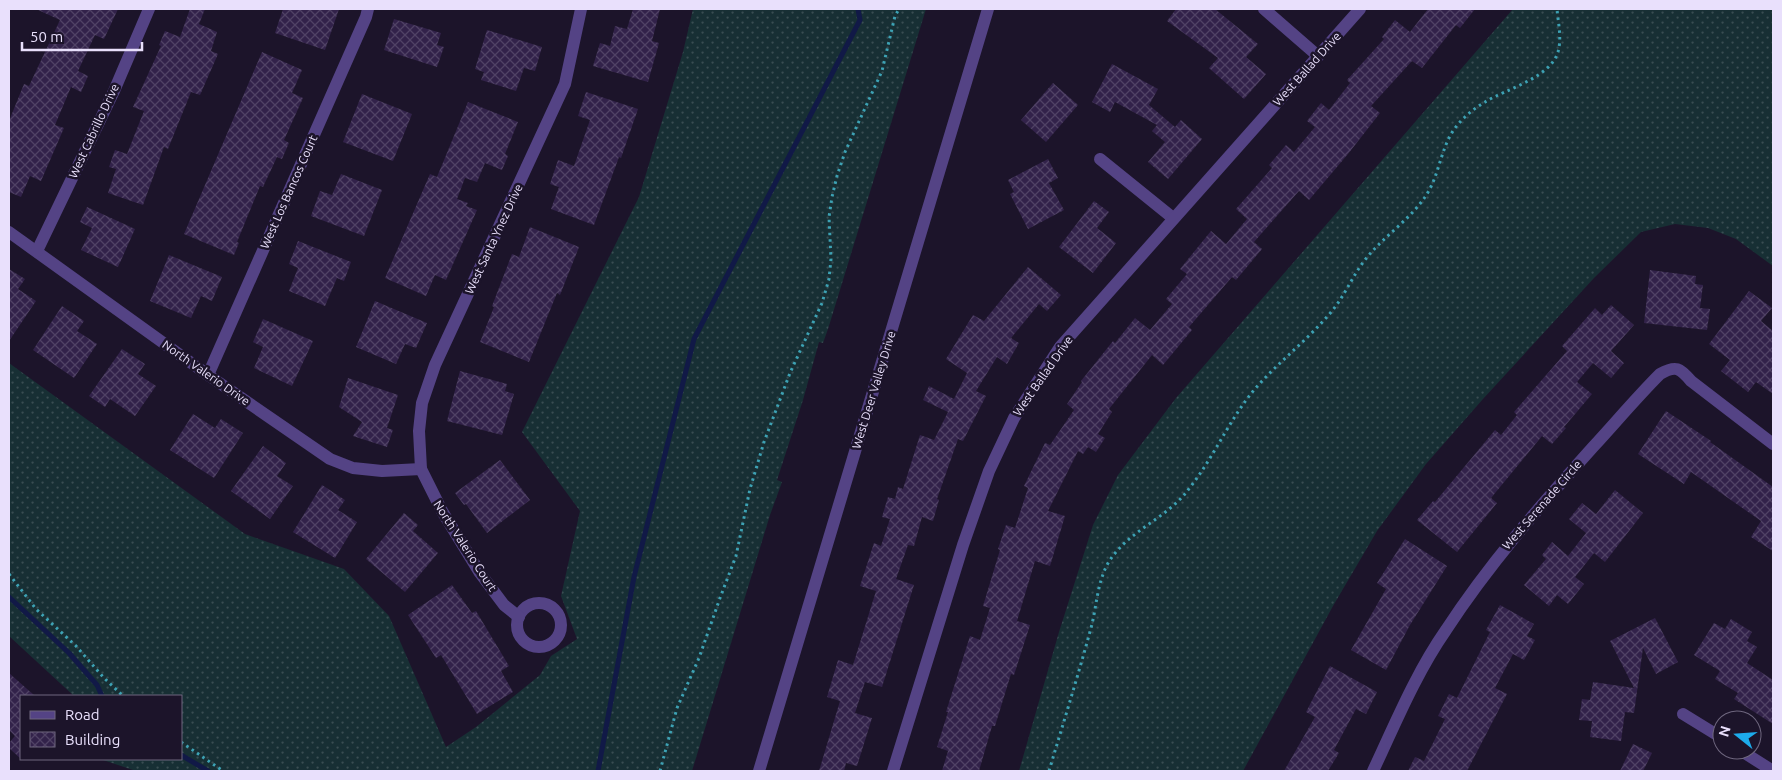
<svg xmlns="http://www.w3.org/2000/svg" width="1782" height="780" font-family="Ubuntu,sans-serif">
<style>
.grass{fill:url(#grass-dots)}
.lines{fill:none;stroke-linecap:round;stroke-linejoin:round}
.stream{stroke:#111947;stroke-width:5}
.building{fill:url(#building-cross-hatch)}
.path{stroke:#3da2b4;stroke-width:3;stroke-dasharray:2.5 4;stroke-linecap:butt}
.minor{stroke:#544385;stroke-width:12}
.labels{text-anchor:middle;stroke-width:5;stroke-linejoin:round;paint-order:stroke}
.street-label{font-size:12px;fill:#e9e0fc;stroke:#1c142a}
</style>
<defs>
<pattern id="grass-dots" width="8" height="8" patternUnits="userSpaceOnUse" patternTransform="scale(1.25)"><rect width="8" height="8" fill="#172f34"/><path d="M2 2h.1M6 6h.1" fill="none" stroke="#394d52" stroke-width="1.8" stroke-linecap="round"/></pattern>
<pattern id="building-cross-hatch" width="8" height="8" patternUnits="userSpaceOnUse" patternTransform="scale(1.25)"><rect width="8" height="8" fill="#32224a"/><path d="M0 0l8 8M0 8l8-8" fill="none" stroke="#504265"/></pattern>
</defs>
<rect width="100%" height="100%" fill="#1c142a"/>
<g class="grass">
<polygon points="693,9 926,9 828,329 823,343 819,342 803,400 777,480 782,482 770,515 692,771 136,771 100,759 181,759 181,696 74,696 9,636 9,363 245,534 344,569 389,616 446,747 476,727 540,675 551,656 577,639 561,596 580,511 522,432 639,197 683,52"/>
<polygon points="1513,9 1773,9 1773,266 1736,239 1708,228 1675,224 1641,232 1594,278 1483,399 1426,464 1377,531 1333,606 1243,771 1019,771 1059,632 1093,525 1118,475 1176,398"/>
</g>
<g class="lines">
<g class="stream">
<polyline points="9,597 69,653 97,685 102,696"/>
<polyline points="181,755 208,771"/>
<polyline points="598,771 634,577 694,339 860,20 858,9"/>
</g>
</g>
<g class="building">
<polygon points="36,9 118,9 104,39 95,35 78,71 88,76 81,92 71,87 55,125 64,128 41,181 30,176 21,197 9,192 9,121 24,84 29,86 60,20"/>
<polygon points="190,9 205,9 199,24 217,32 211,51 218,54 200,95 191,92 168,149 164,147 143,205 108,193 116,169 109,167 115,150 127,154 144,111 133,107 161,46 159,45 165,31 180,37"/>
<polygon points="283,9 339,9 325,50 275,33"/>
<polygon points="633,9 660,9 652,41 659,43 648,82 593,66 600,43 610,46 615,26 627,29"/>
<polygon points="1176,9 1215,9 1258,44 1246,57 1266,74 1244,99 1209,68 1218,58 1167,21"/>
<polygon points="1428,9 1475,9 1460,28 1456,25 1422,68 1412,61 1371,106 1380,113 1348,154 1309,200 1299,191 1254,242 1262,249 1236,280 1232,277 1189,327 1192,330 1163,365 1152,355 1109,409 1112,412 1098,434 1105,438 1096,452 1088,447 1083,454 1078,451 1048,511 1065,516 1050,566 1035,561 1017,621 1030,625 1014,675 1011,674 995,726 992,726 979,771 942,771 948,751 937,747 948,712 946,712 970,636 980,640 990,608 983,606 1000,550 998,549 1006,525 1015,528 1028,488 1024,486 1045,443 1050,445 1074,410 1067,404 1082,382 1081,381 1113,341 1115,343 1135,318 1150,330 1172,304 1166,299 1187,274 1180,269 1211,231 1226,244 1247,219 1236,209 1272,168 1269,165 1286,145 1294,152 1315,127 1307,121 1321,103 1329,110 1350,83 1347,80 1384,39 1382,37 1395,20 1410,32"/>
<polygon points="394,19 441,33 437,45 444,47 437,67 384,50"/>
<polygon points="487,30 542,47 535,71 524,68 516,91 481,80 484,72 475,69"/>
<polygon points="262,52 302,70 292,93 303,98 284,140 289,143 282,159 277,157 263,187 260,186 237,242 239,243 234,255 184,234"/>
<polygon points="1112,64 1158,89 1149,105 1175,127 1181,120 1202,139 1168,179 1148,162 1165,142 1152,131 1157,125 1115,102 1110,112 1092,102"/>
<polygon points="1053,83 1078,105 1046,142 1021,120"/>
<polygon points="586,92 638,109 621,158 619,157 594,225 551,209 559,187 550,184 558,160 574,166 590,120 578,116"/>
<polygon points="362,94 412,114 393,161 343,142"/>
<polygon points="468,102 518,122 505,154 508,156 502,170 485,163 477,182 465,178 457,199 468,203 466,206 477,210 446,280 435,275 426,296 385,278 430,174 437,177"/>
<polygon points="1048,159 1058,178 1049,183 1064,210 1028,229 1010,194 1014,192 1008,180"/>
<polygon points="341,174 382,190 364,236 311,216 320,191 332,195"/>
<polygon points="1094,201 1109,212 1097,228 1116,243 1093,273 1059,247"/>
<polygon points="87,207 135,229 118,267 81,250 92,228 80,222"/>
<polygon points="530,227 579,247 560,295 557,293 529,362 480,342 494,307 492,306 512,254 519,257"/>
<polygon points="298,241 351,262 344,281 337,278 325,306 289,291 298,268 289,264"/>
<polygon points="169,255 222,277 212,301 201,296 191,318 150,301"/>
<polygon points="1028,267 1061,295 1047,311 1039,304 1011,338 1019,343 1007,364 997,357 976,391 986,396 963,441 958,439 937,499 939,500 933,521 922,517 914,546 908,545 896,579 914,585 882,687 865,682 855,713 872,718 857,766 846,763 844,771 819,771 840,701 827,697 838,660 853,665 876,591 860,586 874,543 881,546 890,519 882,517 888,497 895,499 898,487 903,489 920,435 934,440 948,412 923,400 929,386 954,399 967,373 946,359 973,315 984,321"/>
<polygon points="9,269 25,279 18,289 36,301 9,341"/>
<polygon points="1650,270 1696,276 1695,284 1703,285 1700,308 1710,309 1707,330 1644,323"/>
<polygon points="1749,291 1772,308 1761,321 1773,331 1773,394 1756,382 1748,392 1721,371 1730,360 1709,344"/>
<polygon points="375,301 427,323 416,348 405,344 396,364 356,347"/>
<polygon points="1611,305 1634,325 1611,351 1624,363 1611,378 1593,363 1577,382 1592,394 1564,427 1566,428 1552,444 1542,436 1491,498 1497,503 1457,552 1417,520 1433,501 1435,502 1495,430 1501,435 1517,415 1514,412 1567,351 1562,346 1595,308 1602,315"/>
<polygon points="62,306 84,321 77,331 97,344 74,378 33,350"/>
<polygon points="263,319 313,341 292,386 254,368 263,347 253,342"/>
<polygon points="122,349 145,364 138,374 156,386 135,416 110,399 105,407 89,396"/>
<polygon points="460,371 507,384 505,391 514,394 502,435 447,421"/>
<polygon points="348,378 398,395 387,428 393,430 387,447 353,436 362,422 339,407"/>
<polygon points="1666,411 1711,441 1710,442 1773,487 1773,551 1751,537 1761,521 1691,472 1684,484 1638,454"/>
<polygon points="193,414 215,428 221,419 243,433 214,478 170,450"/>
<polygon points="263,446 286,463 277,476 293,486 270,519 231,491"/>
<polygon points="500,460 530,500 487,533 466,504 464,505 455,493"/>
<polygon points="322,485 345,500 338,510 357,522 335,558 293,532"/>
<polygon points="1615,490 1643,513 1605,562 1594,553 1575,577 1584,584 1568,604 1557,595 1549,606 1524,585 1546,559 1542,555 1552,542 1568,556 1586,533 1569,519 1582,503 1596,514"/>
<polygon points="404,513 418,525 413,531 438,553 405,592 366,559"/>
<polygon points="1405,539 1447,566 1410,625 1386,670 1351,650 1386,589 1377,583"/>
<polygon points="452,585 472,613 476,611 509,666 501,671 513,692 477,714 441,655 436,658 408,615"/>
<polygon points="1500,605 1534,624 1527,636 1535,640 1524,660 1513,654 1495,688 1507,694 1467,771 1408,771 1415,757 1424,761 1445,719 1438,716 1449,694 1457,698 1490,632 1486,630"/>
<polygon points="1655,618 1678,662 1656,674 1643,648 1634,713 1625,712 1621,741 1590,737 1592,721 1579,720 1582,699 1590,700 1593,682 1634,688 1610,641"/>
<polygon points="1731,619 1752,632 1747,641 1757,647 1747,663 1773,680 1773,724 1734,699 1738,693 1715,679 1720,671 1694,655 1714,623 1725,629"/>
<polygon points="1330,666 1377,692 1366,714 1356,709 1334,750 1339,753 1328,771 1284,771 1315,717 1306,712"/>
<polygon points="9,673 35,696 21,696 21,759 9,748 9,743 15,736 9,730"/>
<polygon points="1633,744 1652,753 1643,771 1620,771"/>
</g>
<g class="lines">
<g class="path">
<polyline points="9,574 36,609 76,646 104,678 123,696"/>
<polyline points="181,742 223,771"/>
<polyline points="660,771 677,708 699,658 720,598 736,556 750,489 764,442 790,373 822,303 829,279 831,259 829,217 832,197 837,176 845,152 882,71 895,16 899,9"/>
<path d="M1049,771c14,-47 29,-95 42,-143 6,-22 6,-48 19,-68 20,-30 57,-42 78,-70 25,-31 41,-70 66,-100 24,-28 54,-50 78,-79 14,-17 22,-39 37,-56 17,-20 41,-36 56,-58 14,-20 15,-46 28,-66 8,-12 20,-22 32,-29 21,-13 65,-24 73,-50 4,-14 0,-30 -1,-43"/>
</g>
<g class="minor">
<polyline points="1264,9 1318,56"/>
<polyline points="1100,159 1173,218"/>
<polyline points="9,232 208,375 330,459 353,468 382,471 421,469"/>
<polyline points="37,251 114,91 149,9"/>
<polyline points="208,375 366,17 368,9"/>
<circle cx="539" cy="625" r="22"/>
<polyline points="519,617 504,605 480,573 442,511 421,469 419,431 422,403 435,365 565,84 581,9"/>
<polyline points="1683,714 1722,738"/>
<polyline points="1740,750 1773,771"/>
<polyline points="759,771 988,9"/>
<polyline points="893,771 963,545 989,471 1014,418 1060,347 1360,9"/>
<path d="M1373,771c22,-47 43,-98 73,-141 43,-66 95,-125 147,-183 23,-25 44,-50 67,-73 16,-9 20,-6 31,7l82,63"/>
</g>
</g>
<g class="labels">
<g class="street-label">
<text transform="translate(1307 69) rotate(-48)" y="4">West Ballad Drive</text>
<text transform="translate(94 131) rotate(-65)" y="4">West Cabrillo Drive</text>
<text transform="translate(289 192) rotate(-66)" y="4">West Los Bancos Court</text>
<text transform="translate(494 239) rotate(-65)" y="4">West Santa Ynez Drive</text>
<text transform="translate(206 373) rotate(35)" y="4">North Valerio Drive</text>
<text transform="translate(1043 376) rotate(-55)" y="4">West Ballad Drive</text>
<text transform="translate(874 390) rotate(-73)" y="4">West Deer Valley Drive</text>
<text transform="translate(1542 505) rotate(-49)" y="4">West Serenade Circle</text>
<text transform="translate(465 546) rotate(57)" y="4">North Valerio Court</text>
</g>
</g>
<rect width="1782" height="780" fill="none" stroke="#e9e0fc" stroke-width="20"/>
<rect x="20" y="695" width="162" height="65" fill="#1c142a" stroke="#6e667e"/>
<rect x="30" y="711" width="25" height="8" fill="#544385" stroke="#6e667e"/>
<text x="65" y="720" font-size="15" fill="#e9e0fc">Road</text>
<rect x="30" y="732" width="25" height="15" fill="url(#building-cross-hatch)" stroke="#6e667e"/>
<text x="65" y="745" font-size="15" fill="#e9e0fc">Building</text>
<g transform="translate(1737 735) rotate(287)"><circle r="24" fill="#1c142a" stroke="#6e667e"/>
<path d="M0-4L9 19L0 12L-9 19Z" fill="#1dabeb"/>
<text y="-8" font-size="14" font-weight="bold" text-anchor="middle" fill="#e9e0fc">N</text>
</g>
<path d="M22 42v8h120v-8" fill="none" stroke="#e9e0fc" stroke-width="2.5"/>
<text x="30" y="42" font-size="15" fill="#e9e0fc" stroke="#1c142a" stroke-width="4" paint-order="stroke">50 m</text>
</svg>
